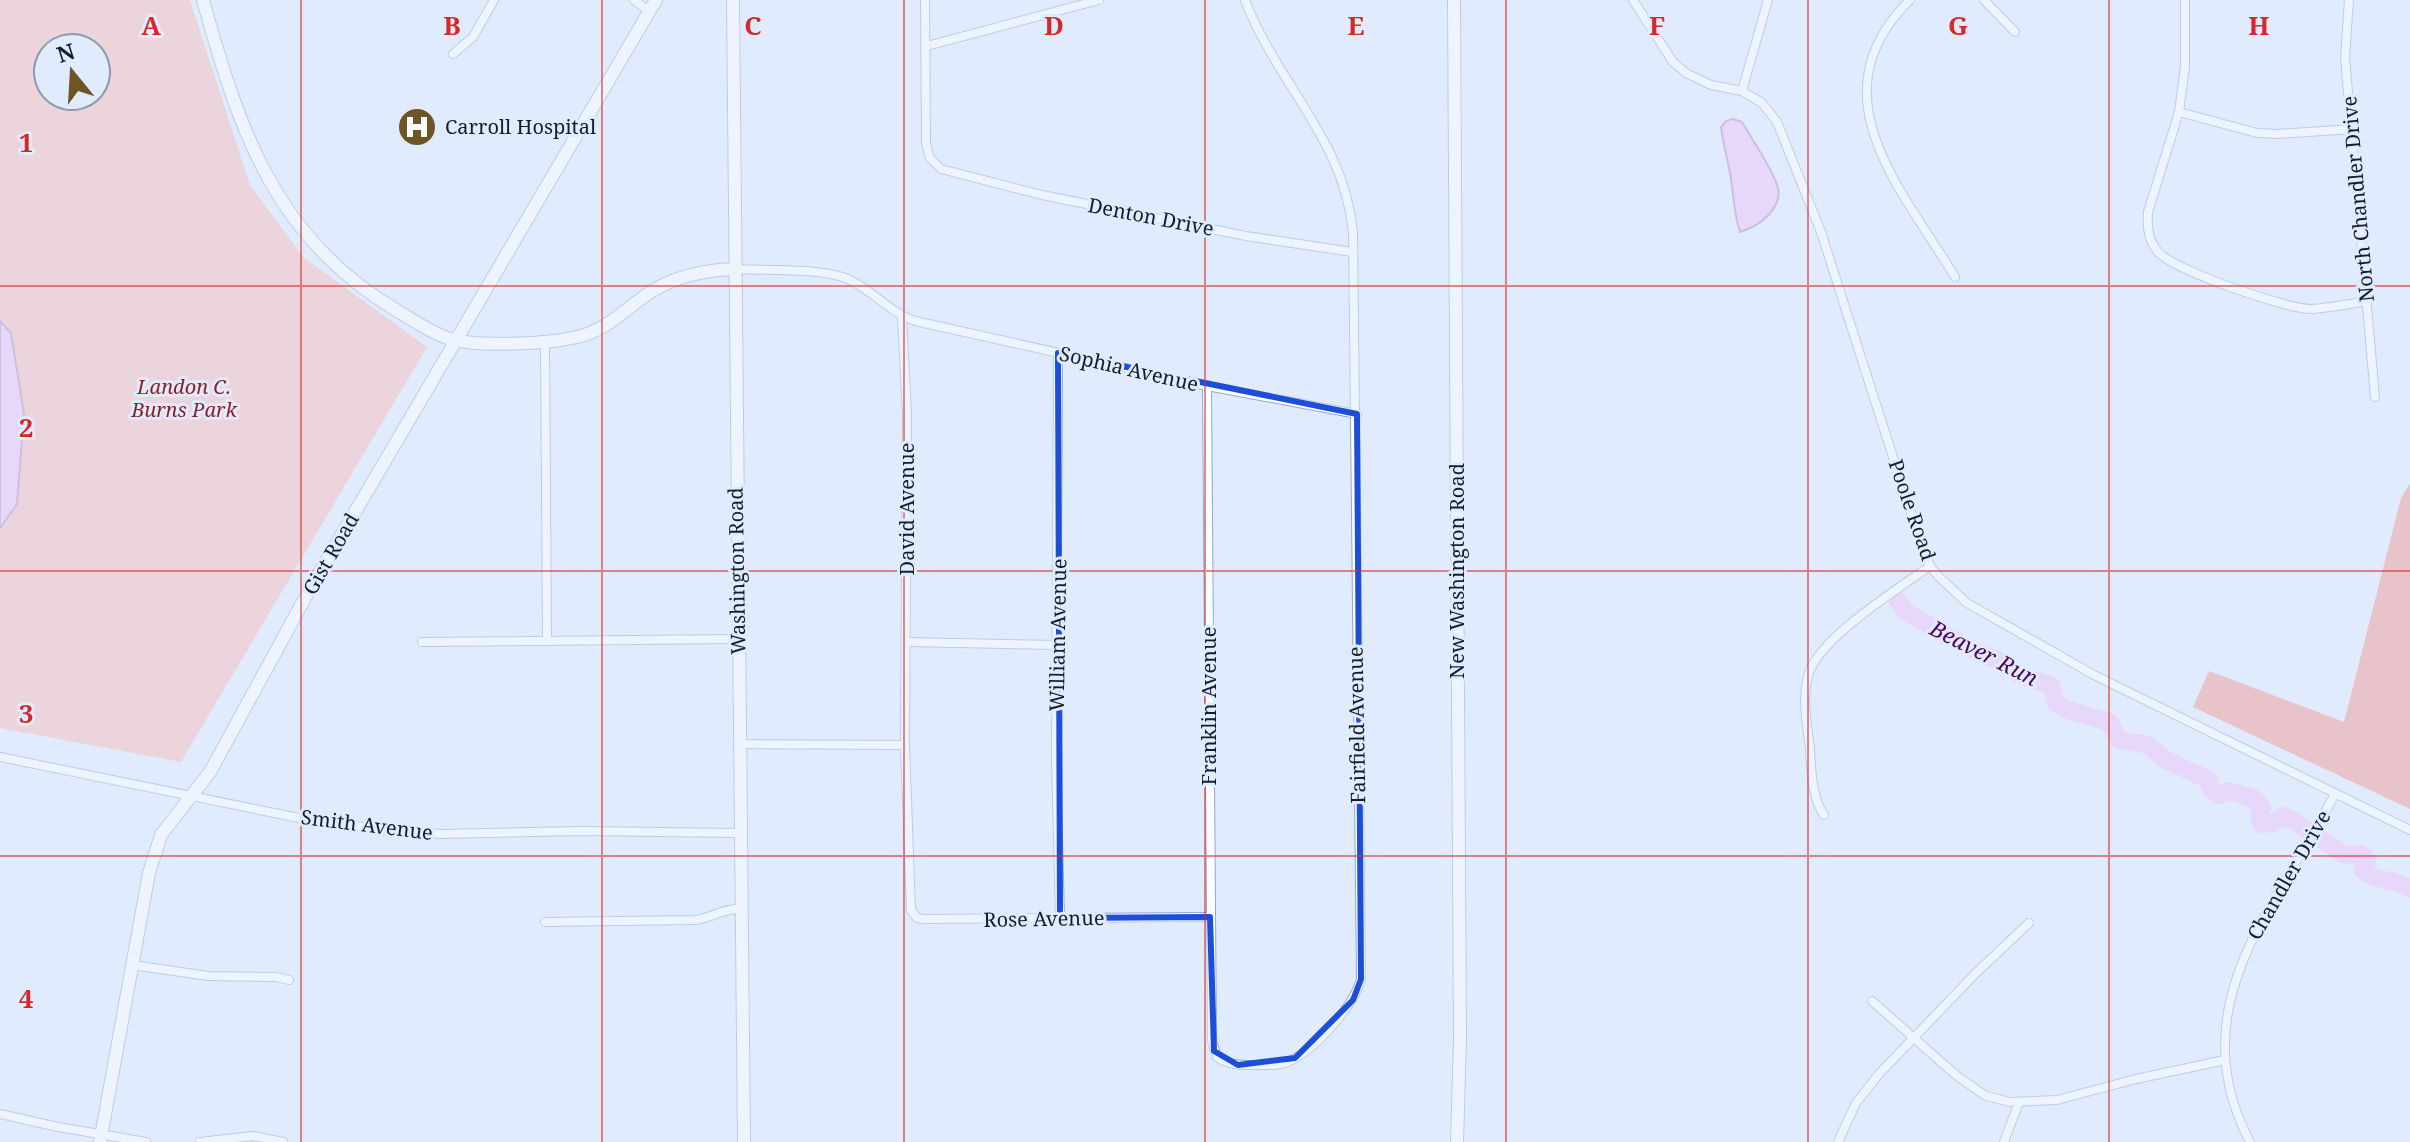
<svg xmlns="http://www.w3.org/2000/svg" width="2410" height="1142" font-family="'Noto Serif',serif">
<style>
.green{fill:#fab9b5;fill-rule:evenodd}
.forest{fill:#f4928d}
.water{fill:#f0bff5;stroke:#ae8eb9;stroke-width:2}
.lines{fill:none;stroke-linecap:round;stroke-linejoin:round}
.river{stroke:#f0bff5;stroke-width:18}
.street-casing{stroke:#8fa7d3;stroke-width:10}
.secondary-casing{stroke:#8fa7d3;stroke-width:14}
.primary-casing{stroke:#8fa7d3;stroke-width:14}
.street{stroke:#fff;stroke-width:8}
.secondary{stroke:#fff;stroke-width:12}
.primary{stroke:#fff;stroke-width:12}
.marked{fill:none;stroke:#1d4ed8;stroke-width:6;stroke-linejoin:round}
.grid{fill:none;stroke:#d62828;stroke-width:2;stroke-opacity:0.55}
.labels{text-anchor:middle;stroke-width:6;stroke-linejoin:round;paint-order:stroke}
.poi-label{font-size:20px;fill:#141d2e;stroke:#e0ebfe;text-anchor:start}
.street-label{font-size:20px;fill:#141d2e;stroke:#e0ebfe}
.park-label{font-size:20px;font-style:italic;fill:#8d2026;stroke:#e0ebfe}
.water-label{font-size:22px;font-style:italic;fill:#51045a;stroke:#e0ebfe}
.grid-label{font-size:26px;text-anchor:middle;font-weight:bold;fill:#d62828;stroke:#e0ebfe;stroke-width:6;stroke-linejoin:round;paint-order:stroke}
</style>
<rect width="100%" height="100%" fill="#e0ebfe"/>
<path class="green" d="M0,0h190l60,185 53,72 124,90 -246,415 -181,-34zM48,48h48v48h-48z"/>
<polygon class="forest" points="2410,483 2410,809 2193,707 2209,671 2344,722 2401,498"/>
<g class="water">
<path d="M1733,119l9,3c11,19 26,40 34,60 11,24 -16,44 -36,50 -7,-20 -6,-39 -10,-59 -3,-16 -7,-30 -9,-46l5,-6z"/>
<polygon points="0,321 11,333 24,414 17,504 0,528"/>
</g>
<g class="lines">
<path class="river" d="M1898,601l8,11 65,37 33,14 15,12 32,10 5,18 12,7 41,12 10,18 29,5 18,15 43,20 2,9 8,6 10,-4 26,8 7,8 -3,9 3,8 11,-1 11,-7 9,4 52,35 16,-1 6,7 -4,9c14,13 33,8 47,19"/>
<g class="street-casing">
<g id="street">
<polyline points="634,0 649,11"/>
<polyline points="925,0 926,144 930,158 941,169 1042,195 1246,236 1352,252"/>
<polyline points="1633,0 1673,62 1686,73 1711,85 1742,91 1762,103 1777,122 1821,232 1907,501 1930,566 1939,577 1967,603 2094,675 2410,830"/>
<path d="M1910,0c-97,95 -8,189 45,277"/>
<polyline points="1984,0 2015,32"/>
<path d="M2185,0v67l-6,45 -31,100c-1,15 0,29 11,41 16,17 127,56 152,56 18,-1 38,-5 56,-8"/>
<polyline points="2349,0 2345,58 2375,397"/>
<polyline points="927,46 1099,0"/>
<polyline points="453,54 473,37 494,0"/>
<polyline points="1742,91 1768,0"/>
<polyline points="2179,112 2257,133 2278,134 2352,129"/>
<path d="M735,269c32,2 91,-2 117,12 23,12 39,32 63,40l292,65 150,28"/>
<polyline points="902,317 907,414 905,745 911,910 917,918 924,919 1210,917"/>
<polyline points="545,342 547,641"/>
<polyline points="1058,353 1056,758 1060,918"/>
<path d="M1207,386l5,655 5,16c11,8 23,8 36,8 11,0 22,1 32,-2 28,-10 68,-56 76,-84l-8,-747c-9,-93 -76,-148 -108,-232"/>
<polyline points="422,642 738,639"/>
<polyline points="907,642 1058,645"/>
<polyline points="739,744 905,745"/>
<polyline points="0,757 299,818 389,831 442,834 580,831 739,833"/>
<path d="M1824,815c-12,-16 -13,-46 -14,-66 -3,-24 -8,-49 -2,-73 9,-37 90,-87 122,-110"/>
<path d="M545,922l149,-2c17,-1 28,-12 46,-11"/>
<polyline points="133,965 208,976 276,977 289,980"/>
<polyline points="1872,1001 1957,1076 1986,1096 2010,1102 2057,1100 2136,1079 2225,1060"/>
<polyline points="0,1114 58,1127 146,1142"/>
<polyline points="200,1142 253,1136 283,1142"/>
<polyline points="1838,1142 1856,1103 1879,1074 1975,974 2029,923"/>
<polyline points="2004,1142 2019,1102"/>
<path d="M2250,1142c-71,-134 25,-236 85,-348"/>
</g>
</g>
<g class="secondary-casing">
<g id="secondary">
<path d="M203,0c36,130 72,238 193,310 17,10 35,23 54,29 29,8 97,5 127,-2 30,-7 47,-27 72,-44 26,-17 55,-23 86,-24"/>
<polyline points="733,0 744,1142"/>
<polyline points="100,1142 149,873 161,835 210,772 311,587 656,0"/>
</g>
</g>
<g class="primary-casing">
<polyline id="primary" points="1454,0 1460,1039 1457,1142"/>
</g>
<use href="#street" class="street"/>
<use href="#secondary" class="secondary"/>
<use href="#primary" class="primary"/>
</g>
<path d="M0 0H2410V1142H0ZM1058,353l299,61 4,565 -8,21 -58,58 -57,7 -24,-14 -4,-134 -150,1z" fill="#e0ebfe" fill-opacity=".55" fill-rule="evenodd"/>
<path class="marked" d="M1058,353l299,61 4,565 -8,21 -58,58 -57,7 -24,-14 -4,-134 -150,1z"/>
<path class="grid" d="M301,0v1142M602,0v1142M904,0v1142M1205,0v1142M1506,0v1142M1808,0v1142M2109,0v1142M0,286h2410M0,571h2410M0,856h2410"/>
<defs>
<g id="hospital-disc" transform="scale(2)"><circle r="9.5" fill="#6d5525" stroke="#e0ebfe"/><path d="M-5-5h3v3.5h4V-5h3V5h-3V1.5h-4V5h-3Z" fill="#fff"/></g>
</defs>
<g fill-rule="evenodd">
<use href="#hospital-disc" x="417" y="127"/>
</g>
<g class="labels">
<g class="poi-label">
<text x="445" y="134">Carroll Hospital</text>
</g>
<g class="street-label">
<text transform="translate(2358 199) rotate(-95)" y="7">North Chandler Drive</text>
<text transform="translate(1151 217) rotate(11)" y="7">Denton Drive</text>
<text transform="translate(1129 369) rotate(13)" y="7">Sophia Avenue</text>
<text transform="translate(907 509) rotate(-90)" y="7">David Avenue</text>
<text transform="translate(1912 510) rotate(71)" y="7">Poole Road</text>
<text transform="translate(331 554) rotate(-60)" y="7">Gist Road</text>
<text transform="translate(737 571) rotate(-91)" y="7">Washington Road</text>
<text transform="translate(1457 571) rotate(-90)" y="7">New Washington Road</text>
<text transform="translate(1058 635) rotate(-89)" y="7">William Avenue</text>
<text transform="translate(1209 706) rotate(-90)" y="7">Franklin Avenue</text>
<text transform="translate(1357 725) rotate(-91)" y="7">Fairfield Avenue</text>
<text transform="translate(367 825) rotate(7)" y="7">Smith Avenue</text>
<text transform="translate(2289 875) rotate(-60)" y="7">Chandler Drive</text>
<text transform="translate(1044 919) rotate(-1)" y="7">Rose Avenue</text>
</g>
<g class="park-label">
<text x="184" y="394">Landon C.<tspan x="184" dy="23">Burns Park</tspan></text>
</g>
<g class="water-label">
<text transform="translate(1984 653) rotate(27)" y="8">Beaver Run</text>
</g>
</g>
<g class="grid-label">
<text x="151" y="35">A</text>
<text x="452" y="35">B</text>
<text x="753" y="35">C</text>
<text x="1054" y="35">D</text>
<text x="1356" y="35">E</text>
<text x="1657" y="35">F</text>
<text x="1958" y="35">G</text>
<text x="2259" y="35">H</text>
<text x="26" y="152">1</text>
<text x="26" y="437">2</text>
<text x="26" y="723">3</text>
<text x="26" y="1008">4</text>
</g>
<g transform="translate(72 72) rotate(342)"><circle r="38" fill="#e0ebfe" stroke="#8e99ab" stroke-width="2"/>
<path d="M0-6L14 30L0 20L-14 30Z" fill="#6d5525"/>
<text y="-12" font-size="22" font-weight="bold" text-anchor="middle" fill="#141d2e">N</text>
</g>
</svg>
